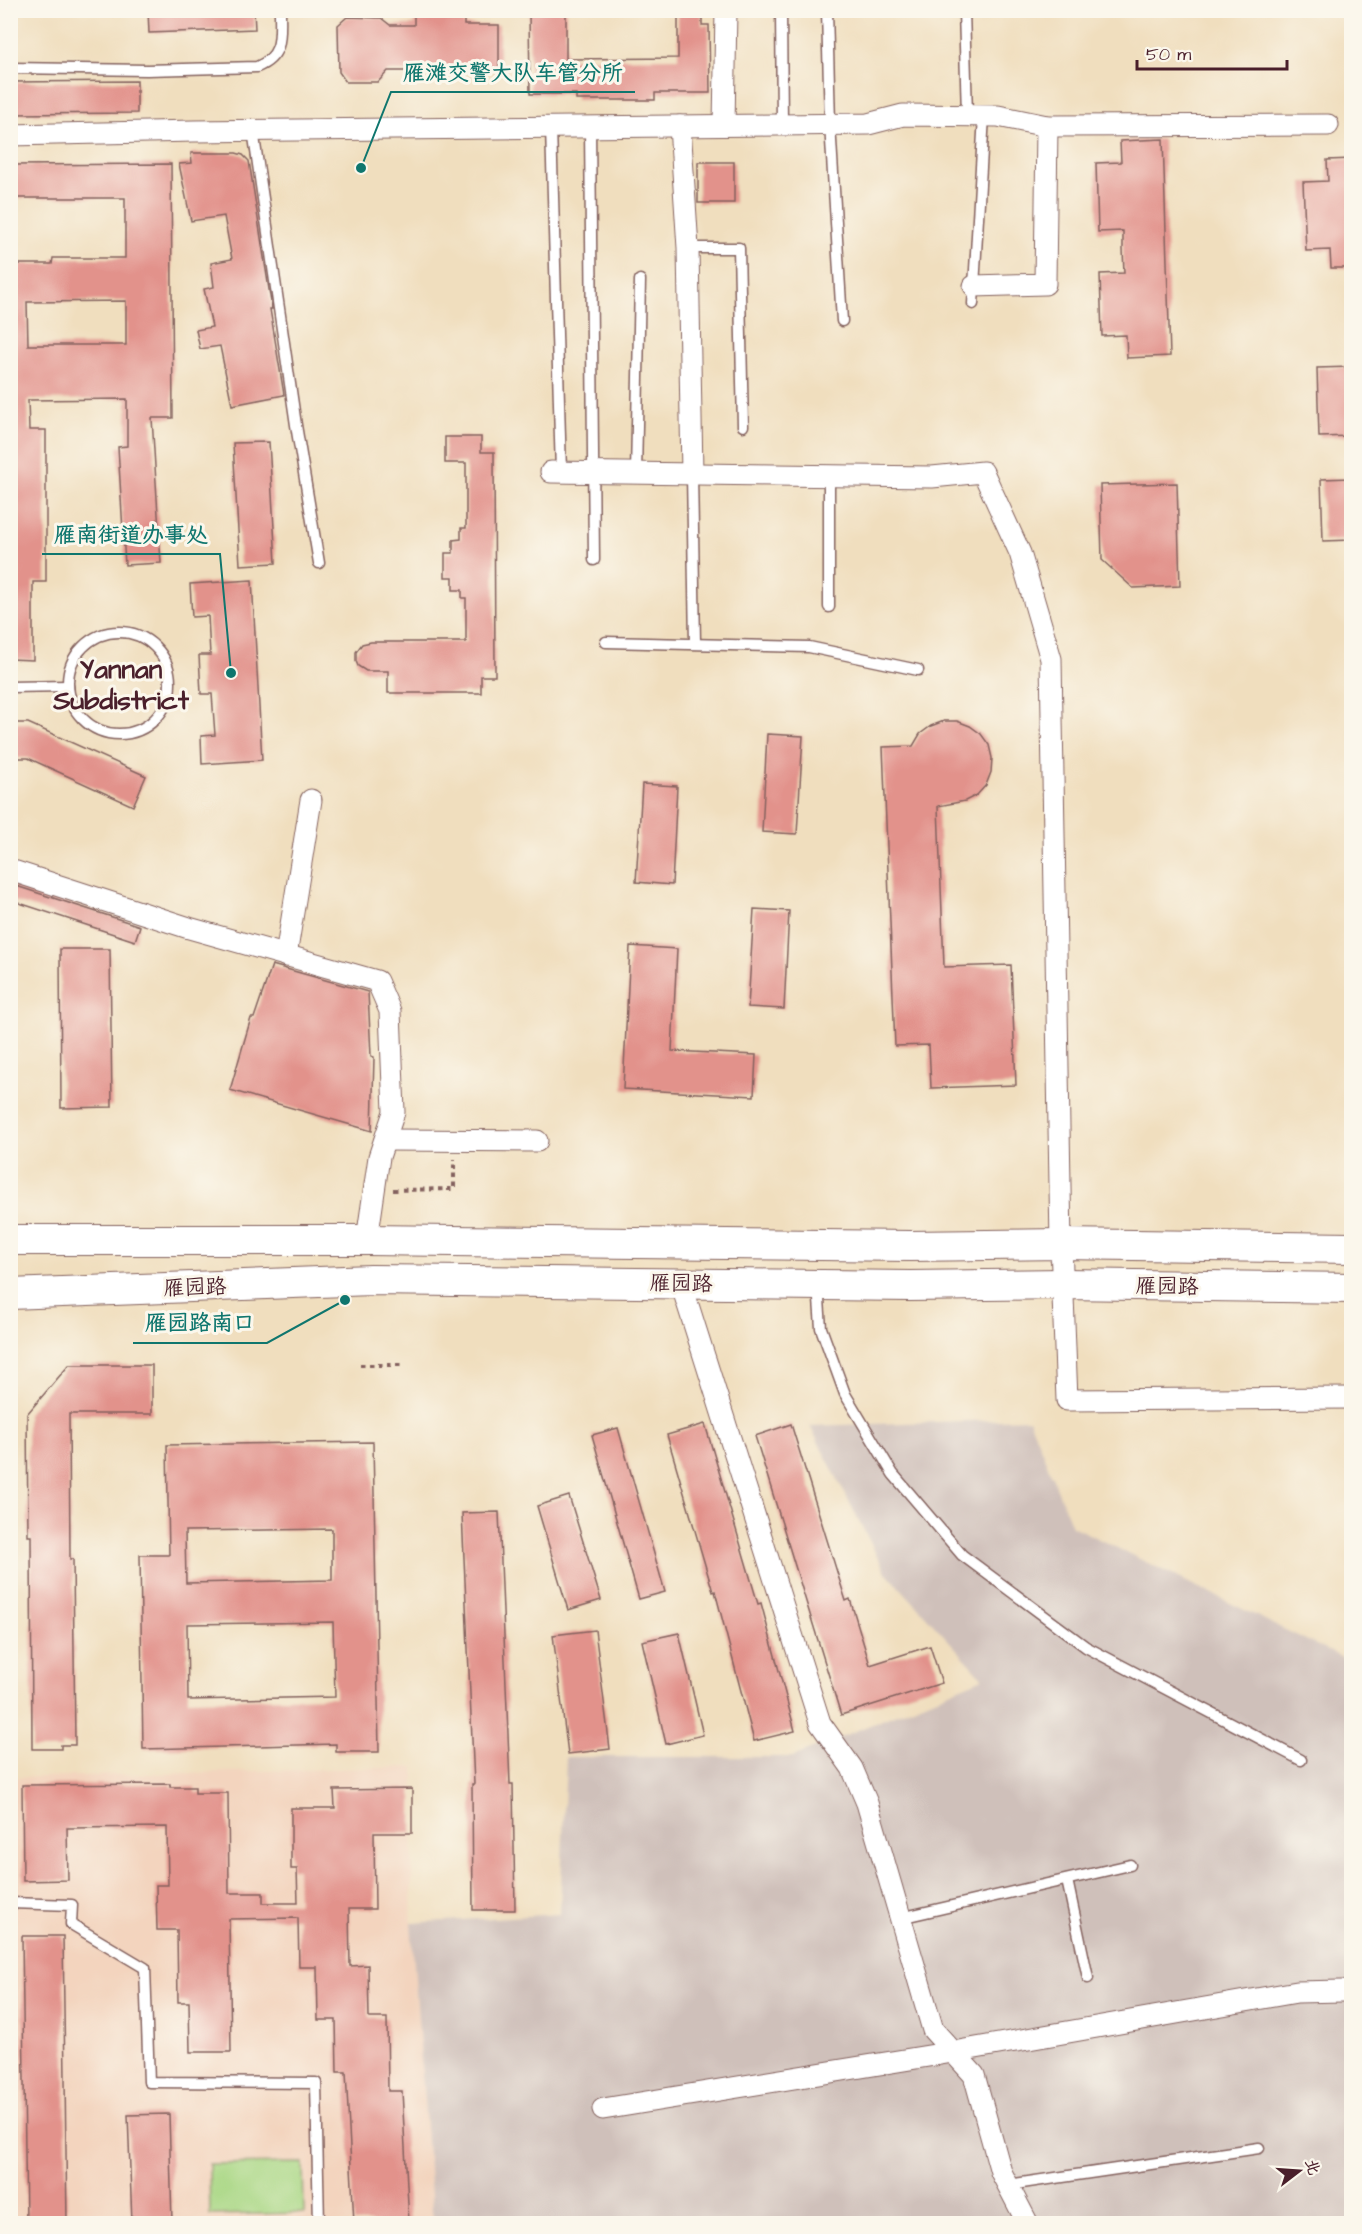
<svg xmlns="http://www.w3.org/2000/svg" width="1362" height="2234" font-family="'Architects Daughter','LXGW WenKai TC',sans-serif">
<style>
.built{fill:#f3d4be}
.industrial{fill:#cfc0ba}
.green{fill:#a9d784;stroke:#7a7b58;stroke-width:1.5}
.building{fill:#e2928b;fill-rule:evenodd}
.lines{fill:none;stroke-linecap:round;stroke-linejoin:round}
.lane-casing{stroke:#84625e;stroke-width:13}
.street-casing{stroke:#84625e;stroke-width:23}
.secondary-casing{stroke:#84625e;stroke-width:32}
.path{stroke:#84625e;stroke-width:4;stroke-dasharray:4.5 4.5;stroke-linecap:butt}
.lane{stroke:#fff;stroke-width:10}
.street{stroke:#fff;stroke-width:21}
.secondary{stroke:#fff;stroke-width:30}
.labels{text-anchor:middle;stroke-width:6;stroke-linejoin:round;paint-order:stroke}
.street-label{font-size:21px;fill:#4a1f2b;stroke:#fbf7ec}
.district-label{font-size:27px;font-weight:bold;fill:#4a1f2b;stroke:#fbf7ec}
.leader{fill:none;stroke:#0f766e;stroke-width:2}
.callout-dot{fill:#0f766e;stroke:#fbf7ec;stroke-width:2}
.callout-label{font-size:22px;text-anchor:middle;font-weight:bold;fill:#0f766e;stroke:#fbf7ec;stroke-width:6;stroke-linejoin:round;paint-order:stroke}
</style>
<rect width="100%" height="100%" fill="#fbf7ec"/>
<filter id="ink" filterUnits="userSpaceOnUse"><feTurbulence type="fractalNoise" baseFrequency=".0167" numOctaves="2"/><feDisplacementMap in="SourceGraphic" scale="12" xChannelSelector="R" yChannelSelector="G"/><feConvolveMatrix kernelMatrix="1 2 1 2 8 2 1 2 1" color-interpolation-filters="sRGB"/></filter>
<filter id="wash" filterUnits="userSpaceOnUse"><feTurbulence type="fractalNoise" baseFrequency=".008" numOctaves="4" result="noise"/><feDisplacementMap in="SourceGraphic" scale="24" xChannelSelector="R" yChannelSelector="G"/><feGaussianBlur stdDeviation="1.35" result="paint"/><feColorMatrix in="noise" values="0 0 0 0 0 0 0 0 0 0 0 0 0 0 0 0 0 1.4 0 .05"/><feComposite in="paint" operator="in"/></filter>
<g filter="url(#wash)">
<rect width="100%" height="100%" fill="#f0debe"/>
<polygon class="built" points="414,1767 411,1923 433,2223 11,2223 10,1778"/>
<polygon class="industrial" points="1029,1419 1072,1526 1351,1662 1351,2223 433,2223 411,1923 560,1914 566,1757 793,1757 983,1678 885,1571 810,1426"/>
<polygon class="green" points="303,2163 304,2213 210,2215 209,2164"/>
<g id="blocks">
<g class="building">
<polygon points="148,10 254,10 255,29 149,33"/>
<polygon points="414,10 464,10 464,25 499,25 499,71 388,71 378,82 346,82 339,72 338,25 347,17 381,18 390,25 414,25"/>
<polygon points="529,10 566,10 566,59 678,58 678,10 702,10 702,25 709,25 710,93 655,93 655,100 576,100 576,94 530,94"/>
<polygon points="137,81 137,113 10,114 10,82"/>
<polygon points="1163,139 1170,356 1127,358 1126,335 1102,336 1100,274 1124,273 1123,249 1123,231 1098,232 1096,163 1121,162 1120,141"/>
<polygon points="191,153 236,153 243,155 249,161 272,309 270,309 284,395 232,405 220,346 200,349 196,330 212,327 204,289 214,287 211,263 232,259 224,216 191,221 179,164 192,163"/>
<polygon points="1352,159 1352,268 1331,268 1330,250 1306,251 1303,182 1328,181 1327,160"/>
<rect x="698" y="162" width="36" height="41"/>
<path d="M171,164l2,254h-21l9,145 -36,2 -7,-118 9,-1v-47l-99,1 1,30h17v152h-13v78l-23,-1v-395h42l1,-6h72v-60h-115v-33zM126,301v44h-98l-1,-43z"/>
<polygon points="1352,367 1352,436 1319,437 1317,368"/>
<polygon points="445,437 481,437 481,452 494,452 495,676 481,676 481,693 388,693 388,671 366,671 358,666 356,661 356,652 362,644 371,642 466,642 466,598 462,598 462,590 453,590 453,577 445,577 445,553 453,553 453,540 461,539 461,528 466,528 466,463 445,463"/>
<polygon points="269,442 276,563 240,565 233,443"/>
<polygon points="1352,478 1352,540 1323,541 1321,479"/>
<polygon points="1177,483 1180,586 1133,588 1102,560 1100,485"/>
<polygon points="252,580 262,760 202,764 201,736 215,735 212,694 201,694 199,655 210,655 208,616 192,617 190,584"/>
<polygon points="944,721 957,721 970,726 981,734 989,745 992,758 991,772 986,785 977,795 965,801 938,806 944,967 1011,965 1016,1085 931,1088 929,1045 895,1046 883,747 913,746 920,734 931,726"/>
<polygon points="10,723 28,723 146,776 133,806 28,758 10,758"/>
<polygon points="767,734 803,736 797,834 762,832"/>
<polygon points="642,784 677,786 672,885 636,882"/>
<polygon points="10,884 140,926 135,941 10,900"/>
<polygon points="754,909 789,911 784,1009 748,1007"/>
<polygon points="630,946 677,949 672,1051 756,1055 754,1096 623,1089"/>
<polygon points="60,949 110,949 112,1107 61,1108"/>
<polygon points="272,965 368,992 371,1056 374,1057 372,1131 230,1090 251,1018 254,1018"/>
<polygon points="69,1365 152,1365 152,1414 69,1414 70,1559 73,1559 75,1745 61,1745 61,1749 32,1749 31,1536 28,1536 27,1414"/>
<polygon points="705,1424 758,1604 761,1603 795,1731 754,1741 715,1591 713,1592 667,1435"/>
<polygon points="791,1424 846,1601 850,1599 870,1665 930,1646 942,1683 841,1715 755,1436"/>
<polygon points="618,1428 665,1592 639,1599 592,1435"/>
<path d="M373,1442l6,310h-43v-8l-193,5 -3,-194h29l-2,-110zM332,1529v51l-146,3 -1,-52zM333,1622l2,75 -147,3 -1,-76z"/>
<polygon points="569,1496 601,1600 568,1610 537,1506"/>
<polygon points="499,1512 510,1784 513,1784 515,1910 473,1910 472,1784 474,1784 462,1513"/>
<polygon points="595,1630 610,1749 568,1754 553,1635"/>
<polygon points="679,1633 703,1735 666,1744 642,1641"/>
<polygon points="170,1784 170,1787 195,1787 195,1793 228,1793 229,1893 263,1893 263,1903 298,1903 297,1869 291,1869 291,1808 335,1808 334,1790 412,1789 412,1833 374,1833 375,1909 349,1909 350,1966 368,1965 369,2018 387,2018 388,2091 402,2091 409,2223 354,2223 346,2072 337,2072 336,2020 318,2020 317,1967 299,1967 298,1918 229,1919 231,2052 190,2052 189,2002 178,2002 177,1930 157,1930 156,1885 168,1885 167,1827 67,1828 68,1880 23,1881 22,1785"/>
<polygon points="22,1936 63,1936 67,2223 26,2223"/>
<polygon points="169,2114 172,2223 132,2223 128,2115"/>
</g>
</g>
</g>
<g filter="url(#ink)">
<use href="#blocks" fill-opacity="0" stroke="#84625e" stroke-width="1.5"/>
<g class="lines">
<g class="lane-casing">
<g id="lane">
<polyline points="781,10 782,124"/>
<polyline points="827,10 830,124 842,321"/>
<polyline points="964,10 967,115"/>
<path d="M10,68l137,2 110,-3c27,-11 23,-31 23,-57"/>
<polyline points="590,126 594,560"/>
<polyline points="551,127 561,472"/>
<polyline points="253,130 296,425 319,563"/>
<polyline points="688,248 739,248 743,426"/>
<polyline points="973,304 984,116"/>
<polyline points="636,474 640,280"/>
<polyline points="692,474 695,643"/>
<polyline points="829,607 829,476"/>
<circle cx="119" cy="683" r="51"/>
<polyline points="606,642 809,647 918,670"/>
<polyline points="10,687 68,686"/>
<polyline points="818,1285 821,1328 845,1394 893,1474 962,1555 1086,1647 1301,1760"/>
<polyline points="1067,1880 1088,1978"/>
<polyline points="10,1903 72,1905 71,1924 145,1968 149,2082 316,2083 319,2224"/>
<polyline points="900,1918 1130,1865"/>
<polyline points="1008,2185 1259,2148"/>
</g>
</g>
<g class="street-casing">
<g id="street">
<polyline points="724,125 726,10"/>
<polyline points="680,126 688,248 692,474"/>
<polyline points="10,135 194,131 868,124 903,115 998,116 1047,126 1328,125"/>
<polyline points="974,286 1045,284 1047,126"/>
<polyline points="551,472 932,477 983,472 1020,553 1051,659 1061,1244 1067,1400 1352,1398"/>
<polyline points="10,870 189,928 377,981 390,1011 394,1112 379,1157 367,1240"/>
<polyline points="286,956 311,800"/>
<polyline points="385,1140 537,1141"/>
<polyline points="681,1283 820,1723 852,1768 867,1803 933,2030 974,2075 1001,2172 1028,2224"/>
<polyline points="603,2109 953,2052 1297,1992 1342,1991"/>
</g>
</g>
<g class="secondary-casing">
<g id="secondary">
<polyline points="10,1240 367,1240 910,1246 1061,1244 1352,1248"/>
<polyline points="10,1294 371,1280 910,1286 1063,1284 1352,1288"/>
</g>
</g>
<g class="path">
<polyline points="393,1190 454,1189 454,1159"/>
<polyline points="360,1365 402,1365"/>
</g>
<use href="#lane" class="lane"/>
<use href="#street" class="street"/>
<use href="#secondary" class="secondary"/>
</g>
</g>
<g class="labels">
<g class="street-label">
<text transform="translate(681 1283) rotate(1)" y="7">雁园路</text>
<text transform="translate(1167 1286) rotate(1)" y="7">雁园路</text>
<text transform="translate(195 1287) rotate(-2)" y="7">雁园路</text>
</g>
<g class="district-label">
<text x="121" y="678">Yannan<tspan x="121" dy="31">Subdistrict</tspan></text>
</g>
</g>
<path class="leader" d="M361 168L391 92H635M231 673L220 554H42M345 1300L267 1343H133"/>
<g class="callout-dot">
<circle cx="361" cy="168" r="6"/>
<circle cx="231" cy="673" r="6"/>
<circle cx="345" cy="1300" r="6"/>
</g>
<g class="callout-label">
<text x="513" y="80">雁滩交警大队车管分所</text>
<text x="131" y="542">雁南街道办事处</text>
<text x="200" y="1330">雁园路南口</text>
</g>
<rect width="1362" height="2234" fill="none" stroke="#fbf7ec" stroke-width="36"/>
<g transform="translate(1299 2171) rotate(73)" stroke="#fbf7ec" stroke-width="4.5" paint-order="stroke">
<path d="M0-4.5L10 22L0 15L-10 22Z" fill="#4a1f2b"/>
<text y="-9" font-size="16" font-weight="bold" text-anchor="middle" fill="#4a1f2b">北</text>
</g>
<path d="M1137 60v9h150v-9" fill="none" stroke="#4a1f2b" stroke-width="3"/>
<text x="1146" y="60" font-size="18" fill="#4a1f2b" stroke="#fbf7ec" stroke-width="4.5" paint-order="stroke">50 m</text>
</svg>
